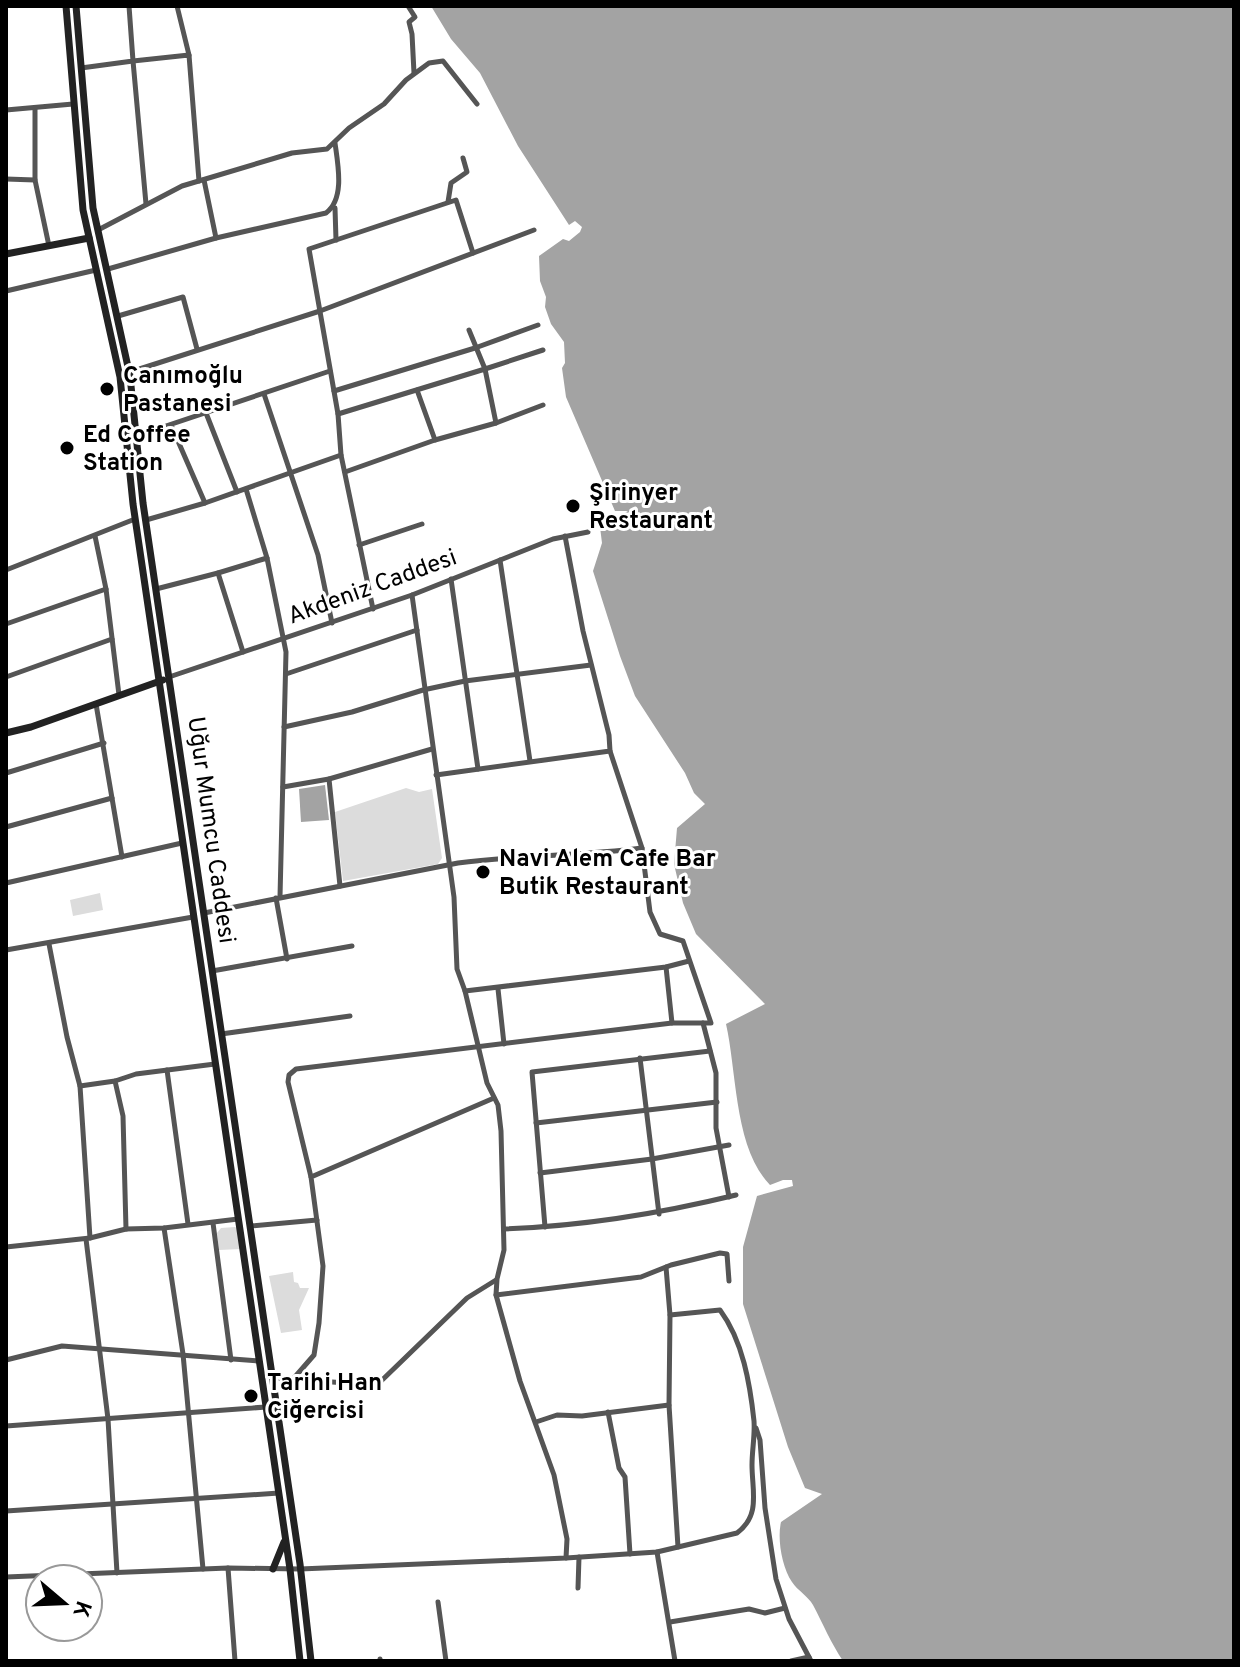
<svg xmlns="http://www.w3.org/2000/svg" width="1240" height="1667" font-family="Overpass,sans-serif">
<style>
.green{fill:#dcdcdc}
.water{fill:#a3a3a3}
.lines{fill:none;stroke-linecap:round;stroke-linejoin:round}
.street{stroke:#555;stroke-width:5}
.secondary{stroke:#222;stroke-width:7}
.poi-dot{fill:#000;stroke:#fff;stroke-width:3}
.labels{text-anchor:middle;stroke-width:6;stroke-linejoin:round;paint-order:stroke}
.poi-label{font-size:24px;font-weight:bold;fill:#000;stroke:#fff;text-anchor:start}
.street-label{font-size:24px;fill:#000;stroke:#fff}
</style>
<rect width="100%" height="100%" fill="#fff"/>
<g class="green">
<polygon points="406,788 419,792 432,789 442,858 438,864 343,881 335,812"/>
<polygon points="100,893 103,910 73,916 70,900"/>
<polygon points="235,1227 238,1229 241,1249 219,1250 217,1233 221,1228"/>
<polygon points="293,1272 294,1282 298,1283 300,1288 309,1288 299,1310 302,1330 281,1333 269,1276"/>
</g>
<g class="water">
<path d="M431,6h803v1655h-391c-12,-18 -20,-37 -30,-56 -5,-9 -15,-14 -21,-23 -10,-15 -15,-43 -11,-60l41,-28 -17,-6 -17,-41 -45,-143v-57l14,-51 36,-10 -1,-6h-9l-13,5c-36,-37 -33,-113 -44,-161l39,-20 -69,-70 -13,-31 -9,-39 3,-36 28,-24 -11,-11 -9,-20 -50,-77 -15,-40 -27,-85 9,-28 -2,-16 28,-16h-13l-49,-114 -4,-29 3,-5 -1,-21 -13,-18 -6,-17 1,-10 -6,-16 -1,-25 24,-17 6,2 11,-9 2,-5 -7,-6 -6,4 -51,-79 -38,-73 -29,-34z"/>
<polygon points="325,785 329,820 301,822 299,789"/>
</g>
<g class="lines">
<g class="street">
<polyline points="177,6 189,55"/>
<polyline points="408,6 415,17 409,22 412,34 414,73"/>
<polyline points="81,68 133,61 129,6"/>
<polyline points="35,109 35,180 49,246"/>
<polyline points="6,110 73,104"/>
<polyline points="6,179 35,180"/>
<polyline points="204,180 216,238"/>
<polyline points="448,202 451,183 467,172 463,158"/>
<polyline points="146,204 133,61 189,55 199,181"/>
<polyline points="335,208 336,240"/>
<polyline points="98,230 182,186 292,153 327,149 349,128 384,104 406,80 429,63 443,61 477,104"/>
<path d="M108,269l108,-31 110,-25c19,-14 12,-48 9,-70"/>
<polyline points="6,291 96,270"/>
<polyline points="118,316 183,297 197,349"/>
<polyline points="469,330 485,369 543,350"/>
<polyline points="130,372 320,311 534,230"/>
<polyline points="417,390 435,440"/>
<polyline points="334,391 475,348 538,325"/>
<polyline points="264,394 318,555 332,623"/>
<polyline points="206,413 237,492"/>
<polyline points="338,414 485,369 496,423"/>
<polyline points="171,425 205,503"/>
<polyline points="136,436 330,371"/>
<polyline points="345,472 435,440 496,423 543,405"/>
<polyline points="246,489 267,558"/>
<polyline points="146,520 205,503 341,455"/>
<polyline points="95,536 106,589 119,695"/>
<polyline points="359,545 422,524"/>
<polyline points="500,560 530,761"/>
<polyline points="6,570 135,519"/>
<polyline points="218,573 243,652"/>
<polyline points="451,579 478,769"/>
<polyline points="156,589 218,573 267,558 286,652 280,897"/>
<polyline points="412,595 454,897 457,969 465,991 487,1083 498,1105 501,1131 504,1250 497,1279 496,1295 520,1381 554,1475 567,1539 566,1558"/>
<polyline points="373,609 341,455 338,414 309,249 456,200 473,253"/>
<polyline points="6,624 106,589"/>
<polyline points="286,674 417,630"/>
<polyline points="6,677 112,639"/>
<polyline points="169,677 412,595 553,539 588,532"/>
<polyline points="96,704 122,857"/>
<polyline points="284,727 352,712 423,690 465,681 591,665"/>
<polyline points="6,773 104,743"/>
<polyline points="436,775 610,751 609,735 583,631 565,536"/>
<polyline points="329,779 340,886"/>
<polyline points="283,787 329,779 432,749"/>
<polyline points="6,827 112,798"/>
<polyline points="6,883 182,843"/>
<polyline points="276,898 287,959"/>
<path d="M204,913l254,-50c61,-8 123,-7 184,-15"/>
<polyline points="49,944 67,1037 80,1086 115,1081"/>
<polyline points="6,950 193,917"/>
<polyline points="666,967 672,1023"/>
<polyline points="212,971 352,946"/>
<polyline points="498,989 504,1044"/>
<polyline points="465,991 666,967 689,961"/>
<polyline points="703,1023 716,1073 716,1128 729,1197"/>
<polyline points="221,1034 350,1016"/>
<polyline points="640,1058 659,1214"/>
<polyline points="167,1070 188,1224"/>
<polyline points="80,1086 90,1238"/>
<polyline points="536,1123 717,1102"/>
<polyline points="540,1173 652,1159 729,1145"/>
<polyline points="311,1177 288,1082 289,1075 296,1069 672,1023 711,1023 683,941 660,934 650,912 642,848 610,751"/>
<polyline points="213,1223 231,1360"/>
<polyline points="250,1226 317,1220"/>
<polyline points="545,1227 532,1072 710,1051"/>
<polyline points="164,1228 183,1354 203,1569"/>
<polyline points="126,1229 123,1116 115,1081 136,1074 215,1064"/>
<path d="M504,1229c81,-3 154,-15 232,-34"/>
<polyline points="86,1239 108,1419 117,1573"/>
<polyline points="6,1247 90,1238 126,1229 164,1228 238,1219"/>
<polyline points="666,1267 670,1315 669,1405 678,1547"/>
<polyline points="496,1295 641,1277 671,1265 720,1253 727,1254 729,1281"/>
<polyline points="6,1360 62,1346 259,1361"/>
<polyline points="272,1378 377,1385 467,1298 496,1280"/>
<polyline points="294,1378 314,1355 319,1323 323,1266 311,1177 494,1098"/>
<polyline points="608,1412 619,1468 625,1477 630,1554"/>
<polyline points="536,1422 557,1415 582,1416 669,1405"/>
<polyline points="6,1426 266,1407"/>
<polyline points="756,1428 760,1440 765,1508 776,1579 789,1619 811,1661"/>
<polyline points="6,1511 279,1493"/>
<polyline points="657,1552 675,1661"/>
<polyline points="228,1568 235,1661"/>
<path d="M6,1577l222,-9 72,1 266,-11 91,-6 80,-19c24,-18 15,-42 15,-68 0,-15 3,-29 2,-44 -4,-37 -11,-80 -34,-111l-50,5"/>
<polyline points="578,1588 579,1557"/>
<polyline points="438,1602 446,1661"/>
<polyline points="670,1622 749,1609 765,1613 785,1608"/>
<polyline points="380,1659 380,1661"/>
<polyline points="791,1661 809,1657"/>
</g>
<g class="secondary">
<polyline points="66,6 83,210 120,377 133,504 290,1569 300,1661"/>
<polyline points="76,6 93,208 130,376 143,503 300,1564 311,1661"/>
<polyline points="6,254 89,238"/>
<polyline points="6,733 31,727 163,680"/>
<polyline points="273,1569 284,1542"/>
</g>
</g>
<g class="poi-dot">
<circle cx="107" cy="389" r="8"/>
<circle cx="67" cy="448" r="8"/>
<circle cx="573" cy="506" r="8"/>
<circle cx="483" cy="872" r="8"/>
<circle cx="251" cy="1396" r="8"/>
</g>
<g class="labels">
<g class="poi-label">
<text x="123" y="383">Canımoğlu<tspan x="123" dy="28">Pastanesi</tspan></text>
<text x="83" y="442">Ed Coffee<tspan x="83" dy="28">Station</tspan></text>
<text x="589" y="500">Şirinyer<tspan x="589" dy="28">Restaurant</tspan></text>
<text x="499" y="866">Navi Alem Cafe Bar<tspan x="499" dy="28">Butik Restaurant</tspan></text>
<text x="267" y="1390">Tarihi Han<tspan x="267" dy="28">Ciğercisi</tspan></text>
</g>
<g class="street-label">
<text transform="translate(372 586) rotate(-20)" y="8">Akdeniz Caddesi</text>
<text transform="translate(212 830) rotate(82)" y="8">Uğur Mumcu Caddesi</text>
</g>
</g>
<rect width="1240" height="1667" fill="none" stroke="#000000" stroke-width="16"/>
<g transform="translate(64 1603) rotate(109)"><circle r="38" fill="#ffffff" stroke="#999999" stroke-width="2"/>
<path d="M0-6L14 30L0 20L-14 30Z" fill="#000000"/>
<text y="-12" font-size="22" font-weight="bold" text-anchor="middle" fill="#000000">K</text>
</g>
</svg>
